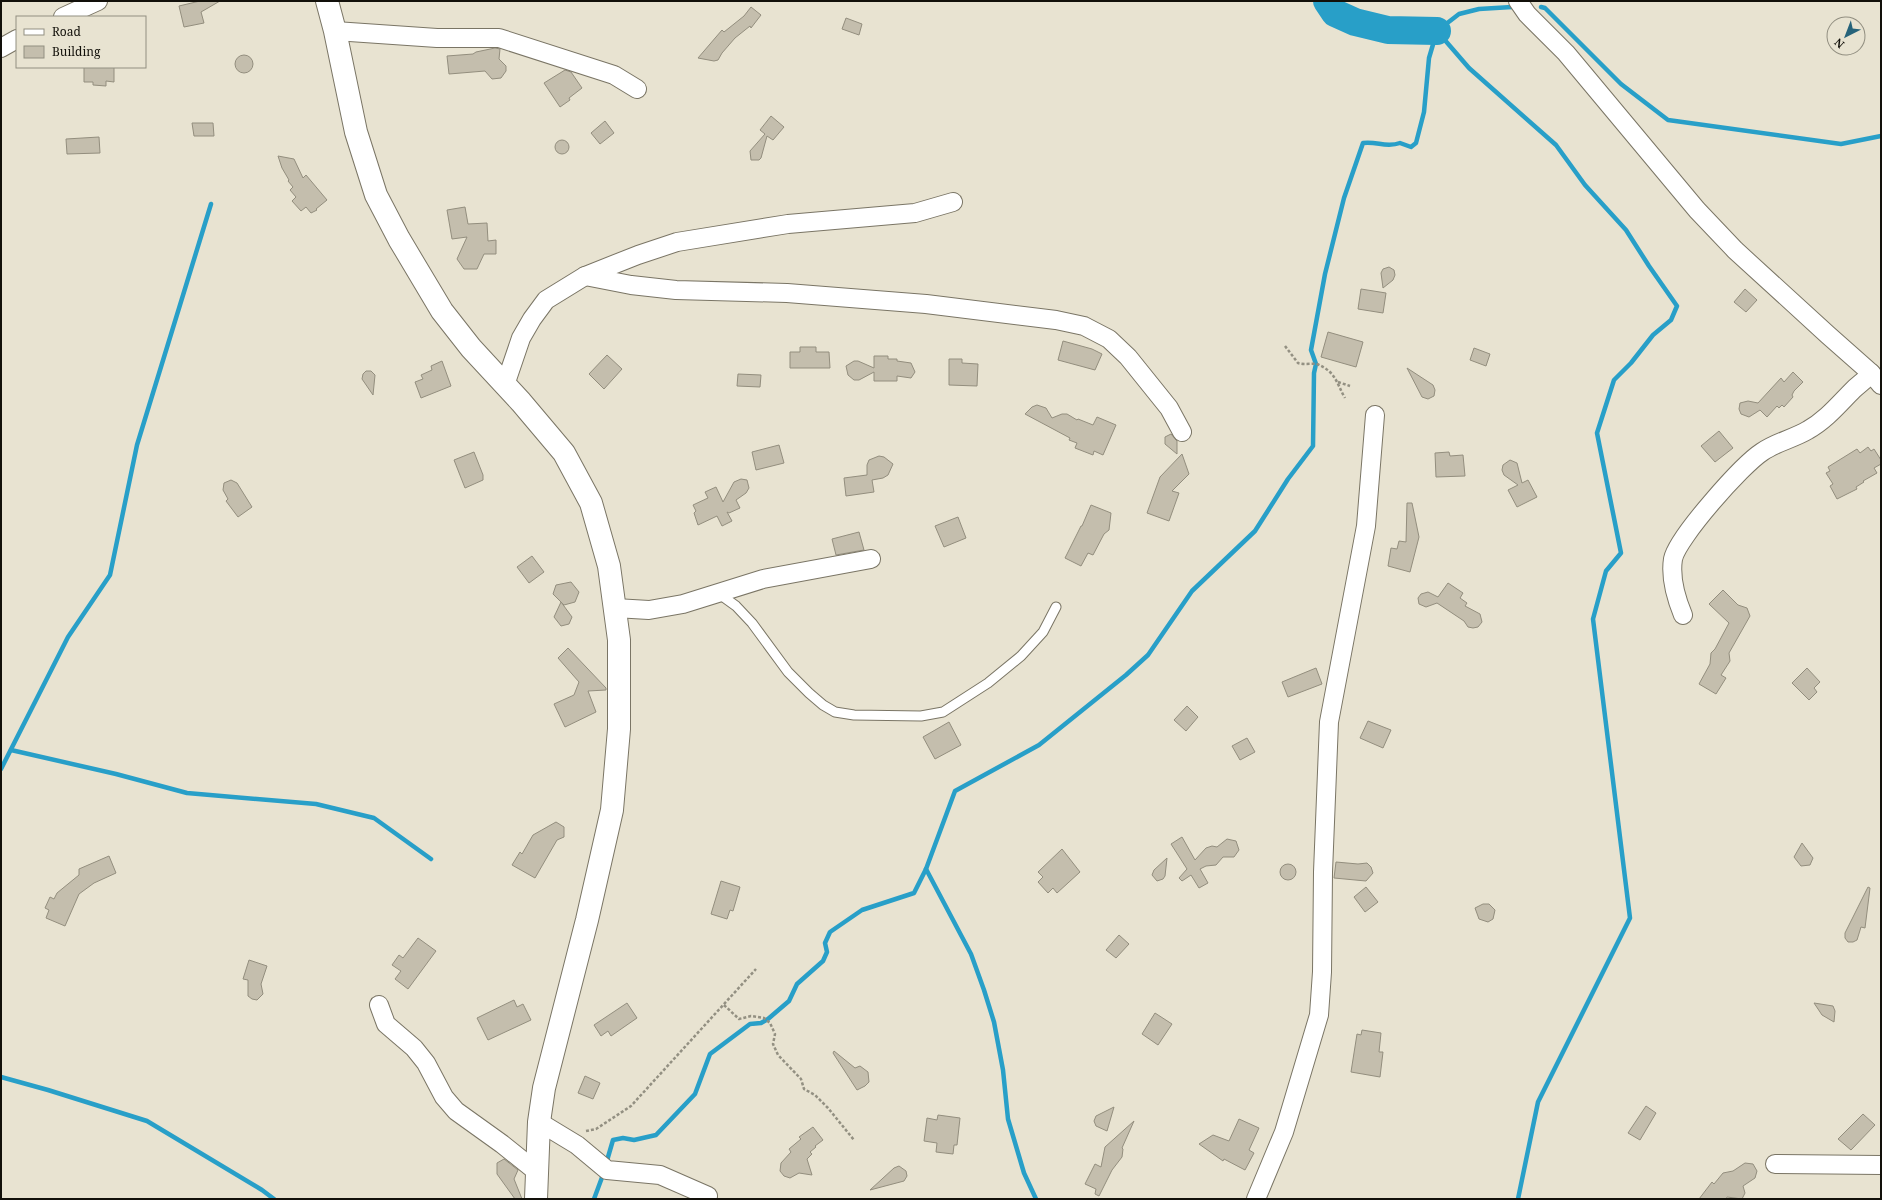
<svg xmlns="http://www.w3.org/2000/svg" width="1882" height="1200" font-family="'Noto Serif',serif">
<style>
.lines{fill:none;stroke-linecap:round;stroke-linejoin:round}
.stream{stroke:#289fc8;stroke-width:4.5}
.river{stroke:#289fc8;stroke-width:28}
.building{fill:#c4bead;stroke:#938e7e}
.lane-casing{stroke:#7a7565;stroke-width:11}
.street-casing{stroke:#7a7565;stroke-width:20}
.secondary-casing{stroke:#7a7565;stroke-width:24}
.path{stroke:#939082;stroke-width:2.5;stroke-dasharray:3 2;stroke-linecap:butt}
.lane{stroke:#fff;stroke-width:9}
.street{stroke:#fff;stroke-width:18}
.secondary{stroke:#fff;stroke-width:22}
</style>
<rect width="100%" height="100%" fill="#e8e3d1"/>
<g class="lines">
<g class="stream">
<polyline points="1541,7 1545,8 1621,84 1668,120 1841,144 1881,136"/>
<polyline points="1437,31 1469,68 1556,145 1585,185 1626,230 1649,266 1677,306 1671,320 1653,335 1631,363 1614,380 1597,433 1621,553 1606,571 1593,619 1630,918 1538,1102 1518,1199"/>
<polyline points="11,750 116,774 187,793 316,804 374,818 431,859"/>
<polyline points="1,769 68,637 110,575 137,445 211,204"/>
<polyline points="926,869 971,954 984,990 994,1022 1003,1070 1008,1119 1024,1173 1036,1199"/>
<polyline points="1,1077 48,1090 147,1121 262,1190 274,1199"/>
<path d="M606,1164l7,-24 10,-2 11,2 22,-5 39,-41 15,-40 40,-30 11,-1 7,-4 21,-18 8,-17 26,-23 4,-9 -2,-9 5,-11 32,-22 52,-17 12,-24 29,-78 84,-46 87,-70 22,-20 44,-64 63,-60 33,-52 25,-33 1,-73 2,-9 -5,-14 14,-76 19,-76 19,-55c14,-2 23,5 37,0l11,4 5,-4 8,-31 5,-54 8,-27 22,-17 20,-5 33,-2"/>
<polyline points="594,1199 604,1172"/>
</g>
<polyline class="river" points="1327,1 1335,13 1355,22 1388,30 1437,31"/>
</g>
<g class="building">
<polygon points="200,1 220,1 201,12 204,23 184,27 179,6"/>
<polygon points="751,7 761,15 751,28 750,26 735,38 722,53 718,60 714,61 698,58 722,30 724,32 744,16"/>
<polygon points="846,18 862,24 859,35 842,29"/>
<polygon points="495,48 500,49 499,59 506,66 506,71 501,78 492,79 485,71 449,74 447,56 473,54 476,52"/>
<circle cx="244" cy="64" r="9"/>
<polygon points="84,67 114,67 114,82 106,81 106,86 93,85 93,82 84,82"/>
<polygon points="565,70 571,72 582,88 569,98 570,100 560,107 544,83"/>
<polygon points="771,116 784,127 773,140 767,136 761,158 759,160 751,160 750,151 765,134 760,130"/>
<polygon points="605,121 614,133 600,144 591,133"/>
<polygon points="192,123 213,123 214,136 194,136"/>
<polygon points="99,137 100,153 67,154 66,139"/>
<circle cx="562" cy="147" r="7"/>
<polygon points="278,156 294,159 303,178 306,175 327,200 316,209 317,210 311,213 306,207 301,211 292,201 296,197 290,190 293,187 288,181 289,180 282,168"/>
<polygon points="465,207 468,224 487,223 488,241 496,240 496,254 484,254 477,269 464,269 457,259 467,237 452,239 447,210"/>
<polygon points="1389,267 1394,270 1395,275 1393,280 1383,288 1381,273 1383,269"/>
<polygon points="1361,289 1386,293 1383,313 1358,309"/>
<polygon points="1745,289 1757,300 1746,312 1734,302"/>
<polygon points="1328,332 1363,342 1356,367 1321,357"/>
<polygon points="1063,341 1092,349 1102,354 1095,370 1058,360"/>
<polygon points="800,347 816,347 816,352 829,352 830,368 790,368 790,352 800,352"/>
<polygon points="1474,348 1490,354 1486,366 1470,360"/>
<polygon points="607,355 622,369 604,389 589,374"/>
<polygon points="874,356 888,356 888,359 897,359 897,361 911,363 915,372 911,378 897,376 897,381 874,381 874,372 859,380 854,380 848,375 846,366 854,361 858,361 874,368"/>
<polygon points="949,359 962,359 962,363 978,364 977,386 949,385"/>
<polygon points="442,361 451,386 421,398 415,382 423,379 421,375 432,370 431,366"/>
<polygon points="1407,368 1433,385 1435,390 1434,396 1428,399 1422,397"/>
<polygon points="366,371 371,371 375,375 373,395 362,379 363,374"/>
<polygon points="1793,372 1803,382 1794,391 1792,395 1793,397 1784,407 1782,405 1779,408 1777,406 1767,417 1760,410 1749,417 1741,414 1739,409 1740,403 1748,401 1758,403 1781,378 1784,382"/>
<polygon points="738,374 761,375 760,387 737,386"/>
<polygon points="1037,405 1046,408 1052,418 1062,414 1067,414 1077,420 1078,419 1093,425 1097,417 1116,425 1103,455 1094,451 1093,455 1075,448 1077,443 1069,440 1070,438 1025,414 1032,407"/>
<polygon points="1719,431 1733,448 1715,462 1701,446"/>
<polygon points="1171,434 1177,441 1177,454 1165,444 1165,437"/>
<polygon points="779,445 784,463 756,470 752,452"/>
<polygon points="1868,447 1871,451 1874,449 1881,460 1881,464 1874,468 1877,473 1863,481 1864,482 1856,487 1857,489 1837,499 1830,486 1833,484 1826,473 1830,471 1828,467 1857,449 1860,453"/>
<polygon points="474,452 483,475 483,480 465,488 454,460"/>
<polygon points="1449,452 1450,456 1463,455 1465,476 1436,477 1435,453"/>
<polygon points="1182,454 1189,474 1172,491 1179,493 1169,521 1147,513 1160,477"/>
<polygon points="879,456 884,457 893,464 888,475 883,478 872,480 874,492 846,496 844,478 867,475 867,465 869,460"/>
<polygon points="1510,460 1517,463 1522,483 1528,480 1537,497 1517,507 1508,490 1518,485 1504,475 1502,470 1503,465"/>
<polygon points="741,479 747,480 749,488 746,493 736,500 740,508 729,513 727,512 732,521 722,526 717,516 698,525 694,513 696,511 693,505 708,498 705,492 716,487 723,502 734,482"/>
<polygon points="231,480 237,483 252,507 238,517 226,501 228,499 223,490 224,483"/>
<polygon points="1407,503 1412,503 1419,537 1410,572 1388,566 1391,548 1397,549 1399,541 1406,542"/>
<polygon points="1091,505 1111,513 1109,530 1104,534 1093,555 1088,553 1081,566 1065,558 1081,526 1082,526"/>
<polygon points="958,517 966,538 944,547 935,526"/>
<polygon points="859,532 864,550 836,555 832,539"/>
<polygon points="532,556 544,572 529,583 517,567"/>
<polygon points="571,582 579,592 575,602 564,605 553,594 556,585"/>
<polygon points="1448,583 1463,593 1460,598 1467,603 1465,606 1480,614 1482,622 1478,627 1473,628 1468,627 1464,621 1437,603 1426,607 1419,604 1418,598 1421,594 1428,592 1438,597"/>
<polygon points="1723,590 1738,605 1747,608 1750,616 1729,653 1730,661 1721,675 1726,678 1716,694 1699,684 1710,664 1711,653 1715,649 1729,623 1709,604"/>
<polygon points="561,602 572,617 569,624 561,626 554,617"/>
<polygon points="568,648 606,688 606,690 588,691 596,712 565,727 554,704 574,695 579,682 558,658"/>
<polygon points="1316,668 1322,684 1288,697 1282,682"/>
<polygon points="1807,668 1820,682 1814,688 1817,692 1809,700 1792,683"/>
<polygon points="1187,706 1198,717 1186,731 1174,720"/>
<polygon points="1368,721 1391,730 1383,748 1360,738"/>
<polygon points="949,722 961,745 935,759 923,737"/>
<polygon points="1247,738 1255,752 1240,760 1232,746"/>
<polygon points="556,822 564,827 564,837 557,840 535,878 512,865 520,852 522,854 533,835"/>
<polygon points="1182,837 1195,860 1206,848 1212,846 1217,847 1227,839 1236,841 1239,850 1234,857 1223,857 1216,865 1206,866 1200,869 1208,883 1199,888 1191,875 1182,881 1179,878 1187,869 1171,844"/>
<polygon points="1802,843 1813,858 1810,865 1801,866 1794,857"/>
<polygon points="1062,849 1080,872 1057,893 1053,888 1048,893 1038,882 1043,877 1038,872"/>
<polygon points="109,856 116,873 94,883 79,894 65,926 46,918 49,910 45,908 50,897 54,899 57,893 79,875 79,869"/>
<polygon points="1167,858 1165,876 1163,879 1157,881 1152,875 1154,870"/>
<polygon points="1336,862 1358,864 1367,863 1371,867 1373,873 1366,881 1334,878"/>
<circle cx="1288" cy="872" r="8"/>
<polygon points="721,881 740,887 733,911 730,910 727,919 711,914"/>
<polygon points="1366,887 1378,902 1365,912 1354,897"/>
<polygon points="1868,887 1870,888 1865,928 1861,927 1857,940 1853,942 1848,942 1845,938 1845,933"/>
<polygon points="1483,904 1489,904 1495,910 1493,919 1488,922 1479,919 1475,908"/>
<polygon points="1119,935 1129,944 1116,958 1106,950"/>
<polygon points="418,938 436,951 408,989 395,979 401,971 392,965 399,955 403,958"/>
<polygon points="249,960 267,966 261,984 263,994 257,1000 252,999 248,996 248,980 243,979"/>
<polygon points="514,1000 517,1007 523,1004 531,1020 488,1040 477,1018"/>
<polygon points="627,1003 637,1018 611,1036 608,1031 601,1036 594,1025"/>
<polygon points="1814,1003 1833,1006 1835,1011 1834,1022 1822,1015"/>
<polygon points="1155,1013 1172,1024 1158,1045 1142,1034"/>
<polygon points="1362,1030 1381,1033 1379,1052 1383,1052 1380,1077 1351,1072 1357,1034 1361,1035"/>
<polygon points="834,1051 855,1068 860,1066 868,1072 869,1082 865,1086 857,1090 833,1053"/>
<polygon points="585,1076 600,1083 593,1099 578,1093"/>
<polygon points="1646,1106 1656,1113 1640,1140 1628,1133"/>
<polygon points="1114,1107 1107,1131 1096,1126 1094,1121 1096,1116"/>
<polygon points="1863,1114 1875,1125 1851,1150 1838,1139"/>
<polygon points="938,1115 960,1118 957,1145 954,1145 953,1154 936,1152 937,1143 924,1141 927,1118 937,1120"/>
<polygon points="1239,1119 1259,1128 1249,1150 1254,1153 1245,1170 1224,1159 1223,1161 1199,1144 1213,1135 1229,1141"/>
<polygon points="1134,1121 1122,1148 1123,1149 1122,1157 1112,1170 1099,1196 1095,1194 1096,1189 1085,1184 1095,1164 1101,1167 1105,1147"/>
<polygon points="813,1127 823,1140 815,1146 816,1147 810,1152 812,1154 807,1159 812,1175 799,1173 790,1178 784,1176 780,1171 781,1163 791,1152 789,1149 801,1139 799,1137"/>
<polygon points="504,1159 518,1170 514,1179 522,1199 515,1199 497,1174 497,1163"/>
<polygon points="1745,1163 1753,1164 1757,1171 1755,1178 1743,1186 1745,1193 1742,1199 1727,1197 1726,1199 1699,1199 1712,1182 1714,1184 1723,1173 1733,1171"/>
<polygon points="899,1166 906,1171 907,1176 904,1181 870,1190 894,1168"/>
</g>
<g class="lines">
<g class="lane-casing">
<polyline id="lane" points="718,593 736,606 752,623 788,672 809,693 823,705 835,712 854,715 921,716 943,712 988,683 1021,656 1043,632 1056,607"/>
</g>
<g class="street-casing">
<g id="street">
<polyline points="1518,1 1527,14 1566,53 1697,210 1735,250 1828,335 1871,373 1881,385"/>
<polyline points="63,17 98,1"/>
<polyline points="335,31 437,38 499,38 614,75 637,89"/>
<polyline points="1,48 17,39"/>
<polyline points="585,276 631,285 676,290 787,293 926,304 1056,320 1084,326 1109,339 1128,357 1169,408 1182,432"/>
<polyline points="505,385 521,338 532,319 546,300 585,276 638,255 677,242 788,224 915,213 953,202"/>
<polyline points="615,608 649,610 683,604 763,579 871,559"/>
<path d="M1683,615c-7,-17 -13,-37 -10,-56 4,-21 69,-94 89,-107 14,-10 31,-13 46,-22 18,-10 31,-26 45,-40 6,-6 13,-10 18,-17"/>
<polyline points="379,1005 386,1024 414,1048 426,1063 444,1097 456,1111 502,1144 537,1172"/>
<polyline points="539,1122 577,1145 607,1170 660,1175 708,1196"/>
<polyline points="1775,1164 1881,1165"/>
<polyline points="1256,1199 1284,1132 1319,1015 1322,972 1323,872 1329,722 1366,526 1375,415"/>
</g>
</g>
<g class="secondary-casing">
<polyline id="secondary" points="327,1 335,31 356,132 376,195 399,239 442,311 471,348 521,402 564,453 591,503 609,566 619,640 619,729 612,810 587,920 544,1088 539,1122 536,1199"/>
</g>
<g class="path">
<path d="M1285,346l13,17c6,2 15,0 19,1 19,8 19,18 28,34"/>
<polyline points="1338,382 1350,386"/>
<polyline points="724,1005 739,1019 751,1016 764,1018 770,1023 775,1034 773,1044 778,1055 801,1079 804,1089 815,1095 828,1108 854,1140"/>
<polyline points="586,1131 596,1129 631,1106 756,969"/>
</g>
<use href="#lane" class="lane"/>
<use href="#street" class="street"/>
<use href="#secondary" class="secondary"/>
</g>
<rect width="1882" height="1200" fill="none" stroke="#12100a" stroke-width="4"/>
<rect x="16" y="16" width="130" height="52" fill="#e8e3d1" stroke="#928f81"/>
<rect x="24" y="29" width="20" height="6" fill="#ffffff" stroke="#928f81"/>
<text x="52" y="36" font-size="12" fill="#12100a">Road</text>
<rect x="24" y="46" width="20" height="12" fill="#c4bead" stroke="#928f81"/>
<text x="52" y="56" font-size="12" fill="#12100a">Building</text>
<g transform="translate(1846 36) rotate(222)"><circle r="19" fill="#e8e3d1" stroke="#928f81"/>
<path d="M0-3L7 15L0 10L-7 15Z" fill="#26637a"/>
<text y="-6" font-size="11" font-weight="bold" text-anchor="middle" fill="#12100a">N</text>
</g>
</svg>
